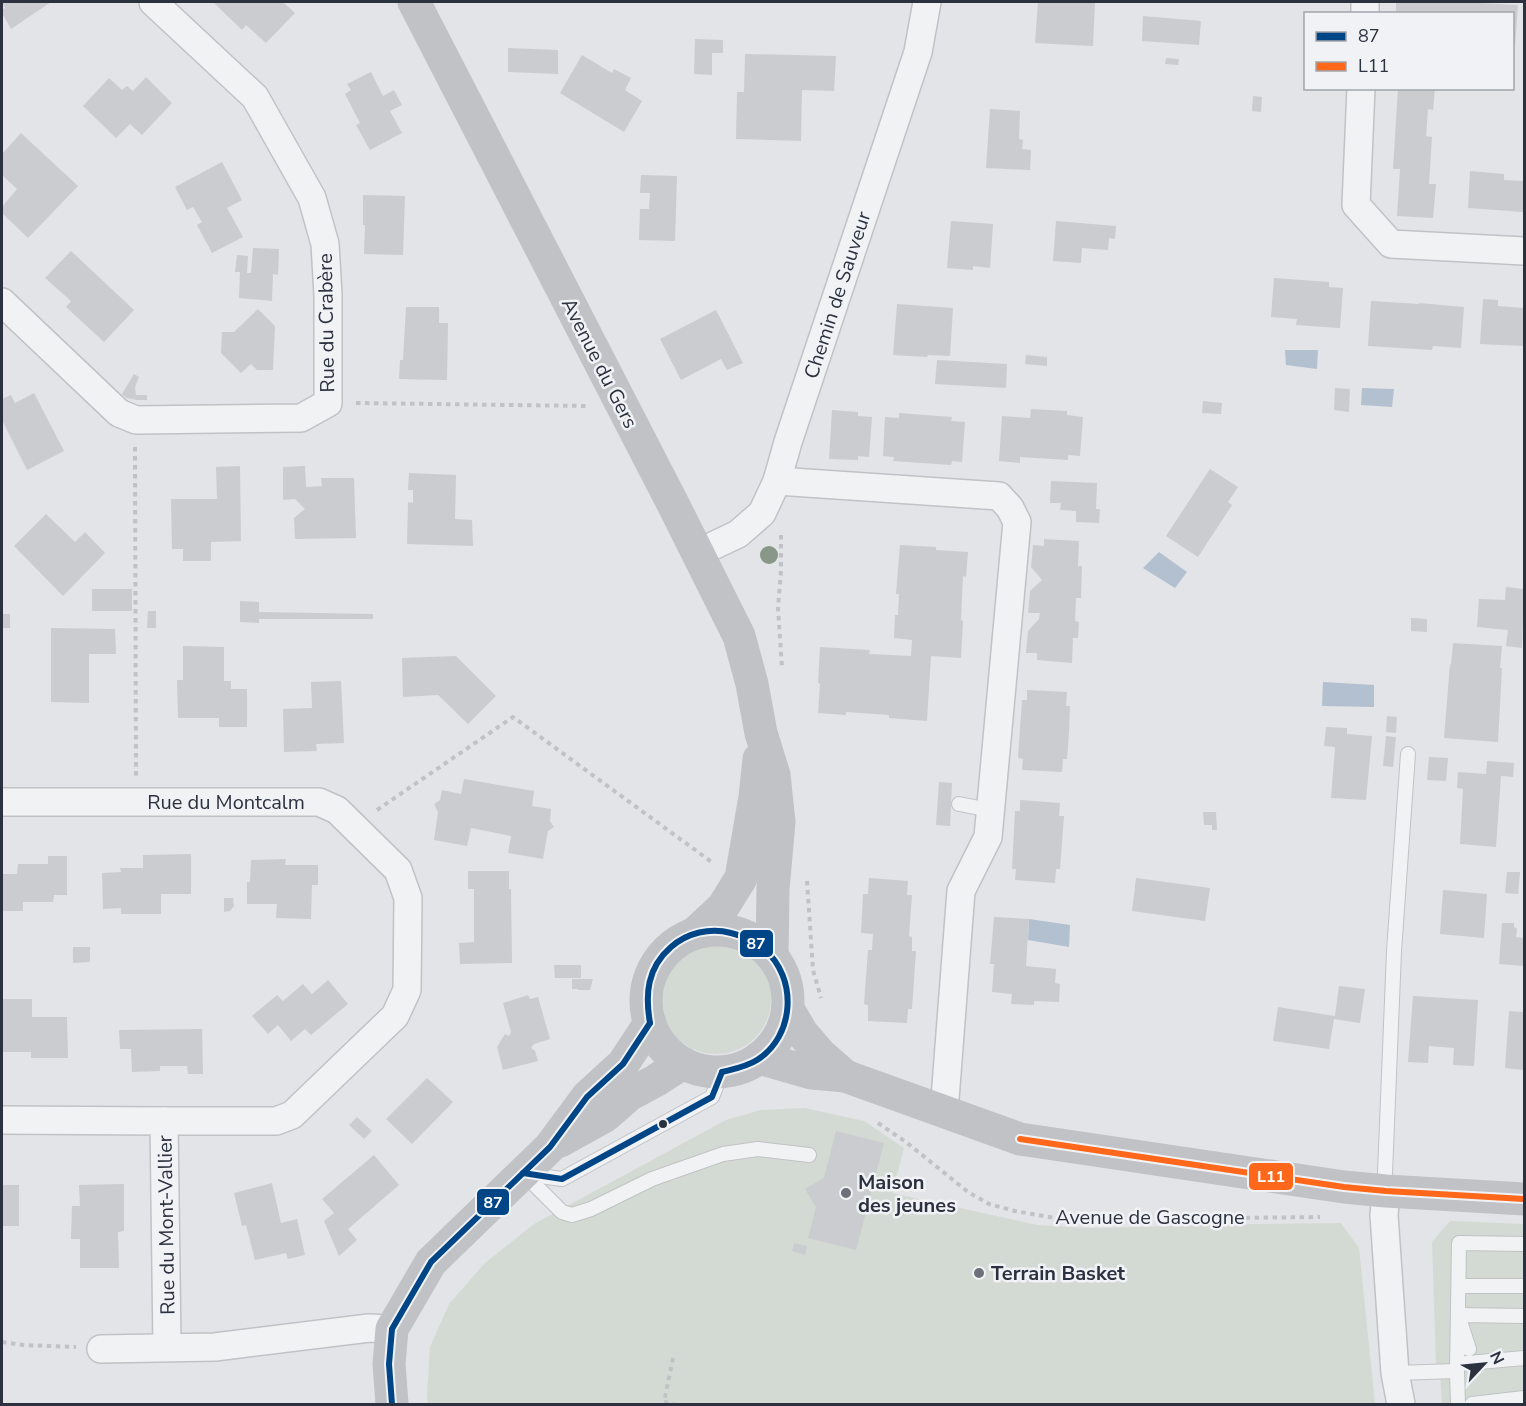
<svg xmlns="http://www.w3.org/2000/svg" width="1526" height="1406" font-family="'Nunito Sans',sans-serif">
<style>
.green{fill:#d3dad3}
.water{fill:#b3c0cf}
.building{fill:#cacccf}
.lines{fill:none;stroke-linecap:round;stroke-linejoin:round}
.lane-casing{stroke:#c1c2c5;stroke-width:16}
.street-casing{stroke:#c1c2c5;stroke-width:30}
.path{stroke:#c1c2c6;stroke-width:4;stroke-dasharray:4.5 4.5;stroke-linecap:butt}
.lane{stroke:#f1f2f4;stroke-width:14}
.street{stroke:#f1f2f4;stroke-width:27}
.secondary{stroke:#c0c2c5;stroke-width:33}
.bus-1-casing{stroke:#f0f2f6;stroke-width:10}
.bus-2-casing{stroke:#f0f2f6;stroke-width:10}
.bus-1{stroke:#004687;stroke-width:6}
.bus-2{stroke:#ff671b;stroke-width:6}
.tree{fill:#889787}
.bus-dot{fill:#2b313e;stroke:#f0f2f6;stroke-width:2}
.poi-dot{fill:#6b7079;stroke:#f0f2f6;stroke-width:2}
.labels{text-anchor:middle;stroke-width:5;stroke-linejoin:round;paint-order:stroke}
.street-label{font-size:20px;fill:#2b313e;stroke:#f0f2f6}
.poi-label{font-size:20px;font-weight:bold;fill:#2b313e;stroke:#f0f2f6;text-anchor:start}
.line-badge{stroke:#f0f2f6;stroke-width:2}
.badge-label{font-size:16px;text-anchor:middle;font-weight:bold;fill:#fff}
</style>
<rect width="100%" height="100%" fill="#e2e4e7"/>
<g class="green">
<circle cx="716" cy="999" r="55"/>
<polygon points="805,1108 864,1121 904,1148 892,1193 1037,1225 1090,1228 1256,1224 1341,1223 1359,1248 1375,1404 428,1404 427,1396 430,1347 449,1304 485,1263 534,1224 726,1120 761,1110"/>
<polygon points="1450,1221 1524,1224 1524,1404 1442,1404 1440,1372 1436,1364 1432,1242"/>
</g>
<g class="water">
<polygon points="1285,350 1318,350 1317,369 1286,365"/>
<polygon points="1362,388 1394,389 1392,407 1361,405"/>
<polygon points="1159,552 1187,572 1175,588 1143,568"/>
<polygon points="1323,682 1374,685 1374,707 1322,706"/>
<polygon points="1029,919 1070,925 1069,947 1028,940"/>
</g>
<g class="building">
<polygon points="2,2 51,2 11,29 2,13 2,10 5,8"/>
<polygon points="213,2 283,2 295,13 266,43 246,25 242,30"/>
<polygon points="1038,2 1095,2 1093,46 1035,43"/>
<polygon points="1396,2 1460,2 1518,5 1515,46 1512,46 1512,14 1396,14"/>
<polygon points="1143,16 1201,21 1199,45 1142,41"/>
<polygon points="695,39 723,40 723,53 712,53 712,75 694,74"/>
<polygon points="508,48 558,50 558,74 508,72"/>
<polygon points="745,54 836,56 834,91 802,90 801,141 736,139 737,92 744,92"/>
<polygon points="582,55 612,73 614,69 631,78 625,90 642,101 624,132 560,93"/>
<polygon points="1166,58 1179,59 1178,65 1165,64"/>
<polygon points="371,72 383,96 394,90 402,105 390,111 402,133 370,150 356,125 360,123 345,94 351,90 347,84"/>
<polygon points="146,77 172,103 142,135 130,124 116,138 83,106 109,78 122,90 127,86 133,91"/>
<polygon points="1398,88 1435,88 1433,110 1428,109 1426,136 1432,137 1429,184 1436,184 1433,218 1397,216 1400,169 1393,169"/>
<polygon points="1253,96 1262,97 1261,112 1252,111"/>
<polygon points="990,109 1020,111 1019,139 1023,140 1022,149 1031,150 1030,170 986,168"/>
<polygon points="21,133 78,186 28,238 2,213 2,207 17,189 2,175 2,154"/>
<polygon points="222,162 242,200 227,208 243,237 212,253 197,225 202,222 193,207 187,210 175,187"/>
<polygon points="1470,171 1504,174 1504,180 1524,181 1524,212 1468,208"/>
<polygon points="641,175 677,176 675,241 639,240 640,209 649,209 650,193 640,193"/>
<polygon points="363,195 405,196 403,255 364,254 365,225 363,225"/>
<polygon points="951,221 993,224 990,268 973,266 973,270 947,268"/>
<polygon points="1056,221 1116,226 1115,239 1109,238 1108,250 1082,248 1081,263 1053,261"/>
<polygon points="253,248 279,249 278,275 273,274 272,301 239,298 240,272 235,272 237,255 248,256 247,273 251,273"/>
<polygon points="71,251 134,310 104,342 66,307 71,301 45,278"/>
<polygon points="1274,278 1329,282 1329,287 1343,288 1340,328 1296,325 1297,319 1271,317"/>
<polygon points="1483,299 1498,300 1498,306 1524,308 1524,346 1480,344"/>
<polygon points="1371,301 1419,304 1419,303 1464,307 1461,348 1433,346 1432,350 1368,346"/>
<polygon points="897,304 953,308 950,356 928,355 927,357 893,355"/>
<polygon points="406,307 439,307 439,323 448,323 447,380 399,379 400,360 403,360"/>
<polygon points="258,309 275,326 273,370 257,370 251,364 241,373 221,353 222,332 234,332"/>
<polygon points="716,310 743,363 727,370 721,359 681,380 660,339"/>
<polygon points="1026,355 1047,357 1047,366 1025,364"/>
<polygon points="937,360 1007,364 1006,388 935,384"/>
<polygon points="134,374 139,377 135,387 136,395 147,395 147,400 137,400 127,398 122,394"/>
<polygon points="1335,388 1350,389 1349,412 1334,410"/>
<polygon points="34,393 64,451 27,470 2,420 2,399 11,395 15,403"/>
<polygon points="1203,401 1222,403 1221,414 1202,413"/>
<polygon points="1031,409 1067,411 1067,415 1083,417 1080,456 1068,455 1068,460 1020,457 1020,463 999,461 1002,416 1030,418"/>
<polygon points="832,410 858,412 858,416 872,417 869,457 858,456 858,460 829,459"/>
<polygon points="899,413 952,417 951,421 965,422 962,462 952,461 951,465 893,461 894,457 883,456 885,417 899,418"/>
<polygon points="240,466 241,541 211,542 211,561 183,561 183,549 172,549 171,499 217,499 216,467"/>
<polygon points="305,466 306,487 322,486 321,478 354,478 356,538 295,539 294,518 305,509 295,499 283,500 283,467"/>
<polygon points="1210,469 1238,487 1228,502 1232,505 1198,557 1166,536"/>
<polygon points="409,473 456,475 455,519 472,520 473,546 407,544 408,502 413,503 413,490 408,490"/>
<polygon points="1051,481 1097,483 1096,509 1100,509 1099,523 1076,522 1076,511 1060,510 1061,503 1050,503"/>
<polygon points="46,514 75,542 85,532 105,553 63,596 14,546"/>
<polygon points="1044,539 1079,541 1078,566 1082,566 1081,598 1076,598 1075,621 1079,622 1078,638 1073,638 1072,663 1037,660 1037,653 1026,653 1028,631 1039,619 1040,613 1028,613 1030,591 1042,580 1031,567 1033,545 1044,546"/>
<polygon points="900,545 936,547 936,550 968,552 966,577 963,576 961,620 963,621 961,658 931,656 927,721 889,718 889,715 846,712 846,715 818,713 820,684 818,683 820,647 870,650 869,654 911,656 912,640 894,638 895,615 898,615 899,594 896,594"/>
<polygon points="1506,587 1524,589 1522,648 1506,646 1508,630 1477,627 1479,599 1505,600"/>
<rect x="92" y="589" width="40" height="22"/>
<polygon points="240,601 259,602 259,612 373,614 373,619 259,619 259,623 240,622"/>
<polygon points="148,611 156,611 156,628 147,628"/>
<rect x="2" y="614" width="8" height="14"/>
<polygon points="1411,618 1427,619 1427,632 1411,631"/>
<polygon points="51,628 115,629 116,654 89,654 89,703 51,702"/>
<polygon points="1453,643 1502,646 1500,668 1502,668 1498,742 1444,738 1450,664 1451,665"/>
<polygon points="183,646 224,647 224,681 231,681 231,689 247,689 247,727 219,727 219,718 178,718 177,680 183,680"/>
<polygon points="456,656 496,696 468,724 438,695 403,697 402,658"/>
<polygon points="341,681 344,743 316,744 317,751 284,752 283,709 312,708 311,682"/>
<polygon points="1027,690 1067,692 1066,706 1070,706 1069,732 1067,759 1063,759 1062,772 1022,770 1023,759 1018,758 1022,700 1027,700"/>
<polygon points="1387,716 1397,717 1396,733 1386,732"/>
<polygon points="1326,727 1347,728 1347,734 1372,736 1366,800 1331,798 1335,747 1324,746"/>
<polygon points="1386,736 1396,737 1393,767 1383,766"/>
<polygon points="1429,757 1448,758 1446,781 1427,780"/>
<polygon points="1487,761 1514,763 1513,777 1501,776 1496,847 1460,844 1463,789 1457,788 1458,772 1486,774"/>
<polygon points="464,779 534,791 532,806 551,809 550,821 554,827 548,831 543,859 508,853 511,836 471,828 467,846 434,840 438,812 434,804 440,800 442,790 461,794"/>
<polygon points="939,782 952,783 950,826 936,825"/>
<polygon points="1020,800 1060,803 1059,816 1064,816 1060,869 1056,869 1055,883 1015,880 1016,869 1012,869 1015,811 1020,811"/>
<polygon points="1203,812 1216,812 1217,830 1212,830 1212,825 1204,825"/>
<polygon points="191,854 191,894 161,894 161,914 121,914 121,908 103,909 102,873 121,872 120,868 143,868 143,855"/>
<polygon points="48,856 67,856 67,895 54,895 53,902 23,902 23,911 2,911 2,874 17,874 18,864 48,864"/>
<polygon points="286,859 285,865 318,865 318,885 312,885 311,919 276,918 277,904 247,904 247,882 250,882 251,860"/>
<polygon points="468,871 509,871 509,889 511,889 512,963 460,964 459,943 474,942 474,889 468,889"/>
<polygon points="1507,872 1520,872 1518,894 1505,893"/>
<polygon points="869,878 908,881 907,895 912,895 909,936 912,937 912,951 916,951 912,1009 908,1009 907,1023 868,1021 868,1005 864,1004 868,950 872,950 873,934 861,933 863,894 868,894"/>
<polygon points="1136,878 1210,888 1205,921 1132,911"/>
<polygon points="1443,890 1487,894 1484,938 1440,934"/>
<polygon points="224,898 233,898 234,906 230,911 224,912"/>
<polygon points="994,917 1029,919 1026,966 1056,969 1055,983 1060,984 1059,1002 1034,1001 1034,1005 1011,1004 1012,994 992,992 994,964 990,964"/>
<polygon points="1502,923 1514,923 1514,927 1517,929 1516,937 1524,938 1524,966 1499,964"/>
<polygon points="73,947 90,947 90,962 73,963"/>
<polygon points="554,965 581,965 581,978 555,978"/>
<polygon points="572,979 593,979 590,990 578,990 578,989 572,989"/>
<polygon points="328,980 348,1004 311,1035 305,1029 291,1041 278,1025 268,1034 252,1016 277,995 283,1001 303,984 312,994"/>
<polygon points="1339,986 1365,989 1360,1023 1334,1019 1329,1049 1273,1041 1278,1007 1335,1016"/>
<polygon points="528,995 530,999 538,997 550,1039 534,1044 531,1048 535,1051 538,1061 503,1070 497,1047 505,1034 509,1036 511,1032 503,1003"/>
<polygon points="1413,996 1478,1000 1474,1066 1453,1065 1454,1048 1429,1046 1428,1063 1408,1062"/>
<polygon points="2,999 32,999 32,1017 67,1017 68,1058 31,1058 31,1052 2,1052"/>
<polygon points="1509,1011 1524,1012 1524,1070 1505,1068"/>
<polygon points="202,1029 203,1074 188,1074 187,1066 160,1066 160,1071 132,1072 131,1049 120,1049 119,1030"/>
<polygon points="427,1078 453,1102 412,1144 386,1119"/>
<polygon points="357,1117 372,1131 364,1139 349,1125"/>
<polygon points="836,1131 884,1143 856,1250 808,1238 816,1207 805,1189 824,1178"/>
<polygon points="374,1155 399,1185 348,1229 357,1240 339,1256 324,1221 334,1213 322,1199"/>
<polygon points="272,1183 281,1223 297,1219 305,1255 288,1259 286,1253 255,1260 246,1225 242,1226 234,1193"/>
<polygon points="124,1184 124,1231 118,1232 119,1268 80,1268 80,1239 71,1239 72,1206 80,1206 79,1185"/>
<rect x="2" y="1185" width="17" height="41"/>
<polygon points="794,1243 807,1246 805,1255 792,1251"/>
</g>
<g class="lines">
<g class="lane-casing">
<g id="lane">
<polyline points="959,804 990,810"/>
<polyline points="523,1173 562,1212 572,1215 591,1209 652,1179 723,1154 758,1149 809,1155"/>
<polyline points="525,1174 562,1179 712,1097 722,1072"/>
<polyline points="1386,1191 1385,1173 1394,951 1408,754"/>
<polyline points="1459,1286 1524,1286"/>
<polyline points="1469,1349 1458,1315 1524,1316"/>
<polyline points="1457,1364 1524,1358"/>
<polyline points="1457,1371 1458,1404"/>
<polyline points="1395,1373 1457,1371 1459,1243 1524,1244"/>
<polyline points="1472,1404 1524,1398"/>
</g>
</g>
<g class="street-casing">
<g id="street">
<polyline points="1365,14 1365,2"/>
<polyline points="1361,88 1356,205 1391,244 1524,251"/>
<polyline points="2,302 119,413 136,420 301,418 328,403 328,295 325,244 312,198 255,97 153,2"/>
<polyline points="777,481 999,496 1010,508 1017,522 988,837 961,891 944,1112"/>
<polyline points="698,553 738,534 762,513 777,481 788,442 918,52 927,2"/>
<polyline points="2,802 319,802 337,810 398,870 408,898 407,990 395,1016 292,1115 276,1121 164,1121"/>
<polyline points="2,1120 164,1121 167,1347"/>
<polyline points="1386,1191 1384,1215 1395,1373 1401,1404"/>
<polyline points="101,1349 215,1347 369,1328 392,1329"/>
</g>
</g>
<g class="path">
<polyline points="356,403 588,406"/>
<polyline points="135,447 136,776"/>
<polyline points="781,535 781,571 778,608 782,668"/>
<polyline points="377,810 513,717 713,863"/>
<polyline points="807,881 813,970 821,998"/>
<polyline points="878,1123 906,1142 968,1192 989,1204 1015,1211 1066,1220 1320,1217"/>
<polyline points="2,1342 23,1345 76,1347"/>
<polyline points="673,1358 664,1402 674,1404"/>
</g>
<use href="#lane" class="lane"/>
<use href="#street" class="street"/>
<g class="secondary">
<polyline points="414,2 673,504 739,636 752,684 761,733 774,775 779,822 773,889 772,956"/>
<circle cx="717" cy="1001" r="71"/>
<polyline points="695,933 723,907 741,878 755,797 759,759"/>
<polyline points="788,1009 802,1033 821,1055 845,1076"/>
<polyline points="759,1058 812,1073 845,1076 1020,1139 1344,1187 1386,1191 1524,1199"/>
<polyline points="560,1141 605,1116 629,1095 655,1081 683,1063"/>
<polyline points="392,1404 389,1364 392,1329 431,1262 550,1147 587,1097 623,1064 650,1023"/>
</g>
<g class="bus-1-casing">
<g id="bus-1">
<path d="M650,1023c-5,-29 -3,-55 21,-76 16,-14 39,-20 60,-14 12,3 23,7 33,16 34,29 31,87 -7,111 -11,7 -23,9 -35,12"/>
<polyline points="523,1173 562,1179 712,1097 722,1072"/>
<polyline points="392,1404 389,1364 392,1329 431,1262 550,1147 587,1097 623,1064 650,1023"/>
</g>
</g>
<g class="bus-2-casing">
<polyline id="bus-2" points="1020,1139 1344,1187 1386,1191 1524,1199"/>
</g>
<use href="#bus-1" class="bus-1"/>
<use href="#bus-2" class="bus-2"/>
</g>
<circle class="tree" cx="769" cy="555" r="9"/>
<circle class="bus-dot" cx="663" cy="1124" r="5"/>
<g class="poi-dot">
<circle cx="846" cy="1193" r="6"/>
<circle cx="979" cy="1273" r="6"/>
</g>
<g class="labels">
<g class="street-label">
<text transform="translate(837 295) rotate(-72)" y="7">Chemin de Sauveur</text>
<text transform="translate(326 323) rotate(-91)" y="7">Rue du Crabère</text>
<text transform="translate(600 363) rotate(63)" y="7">Avenue du Gers</text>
<text x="226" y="809">Rue du Montcalm</text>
<text x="1150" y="1224">Avenue de Gascogne</text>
<text transform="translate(166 1225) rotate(-91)" y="7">Rue du Mont-Vallier</text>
</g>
<g class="poi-label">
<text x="858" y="1189">Maison<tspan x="858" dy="23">des jeunes</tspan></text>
<text x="991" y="1280">Terrain Basket</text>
</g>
</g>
<g class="line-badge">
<rect x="739" y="929" width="35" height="29" rx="6" fill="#004687"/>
<rect x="1248" y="1162" width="46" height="29" rx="6" fill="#ff671b"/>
<rect x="476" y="1188" width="34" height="28" rx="6" fill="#004687"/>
</g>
<g class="badge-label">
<text x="756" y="949">87</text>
<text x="1271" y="1182">L11</text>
<text x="493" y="1208">87</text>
</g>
<rect width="1526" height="1406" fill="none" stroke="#2b313e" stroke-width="6"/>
<rect x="1304" y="12" width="210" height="78" fill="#f0f2f6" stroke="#a1a5ac" stroke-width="1.5"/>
<rect x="1316" y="32" width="30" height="9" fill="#004687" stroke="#a1a5ac" stroke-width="1.5"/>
<text x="1358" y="42" font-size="18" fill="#2b313e">87</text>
<rect x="1316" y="62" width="30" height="9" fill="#ff671b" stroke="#a1a5ac" stroke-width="1.5"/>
<text x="1358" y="72" font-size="18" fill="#2b313e">L11</text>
<g transform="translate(1484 1364) rotate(64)" stroke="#f0f2f6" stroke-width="4.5" paint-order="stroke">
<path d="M0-4.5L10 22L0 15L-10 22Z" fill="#2b313e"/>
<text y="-9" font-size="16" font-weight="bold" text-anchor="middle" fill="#2b313e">N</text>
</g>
</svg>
